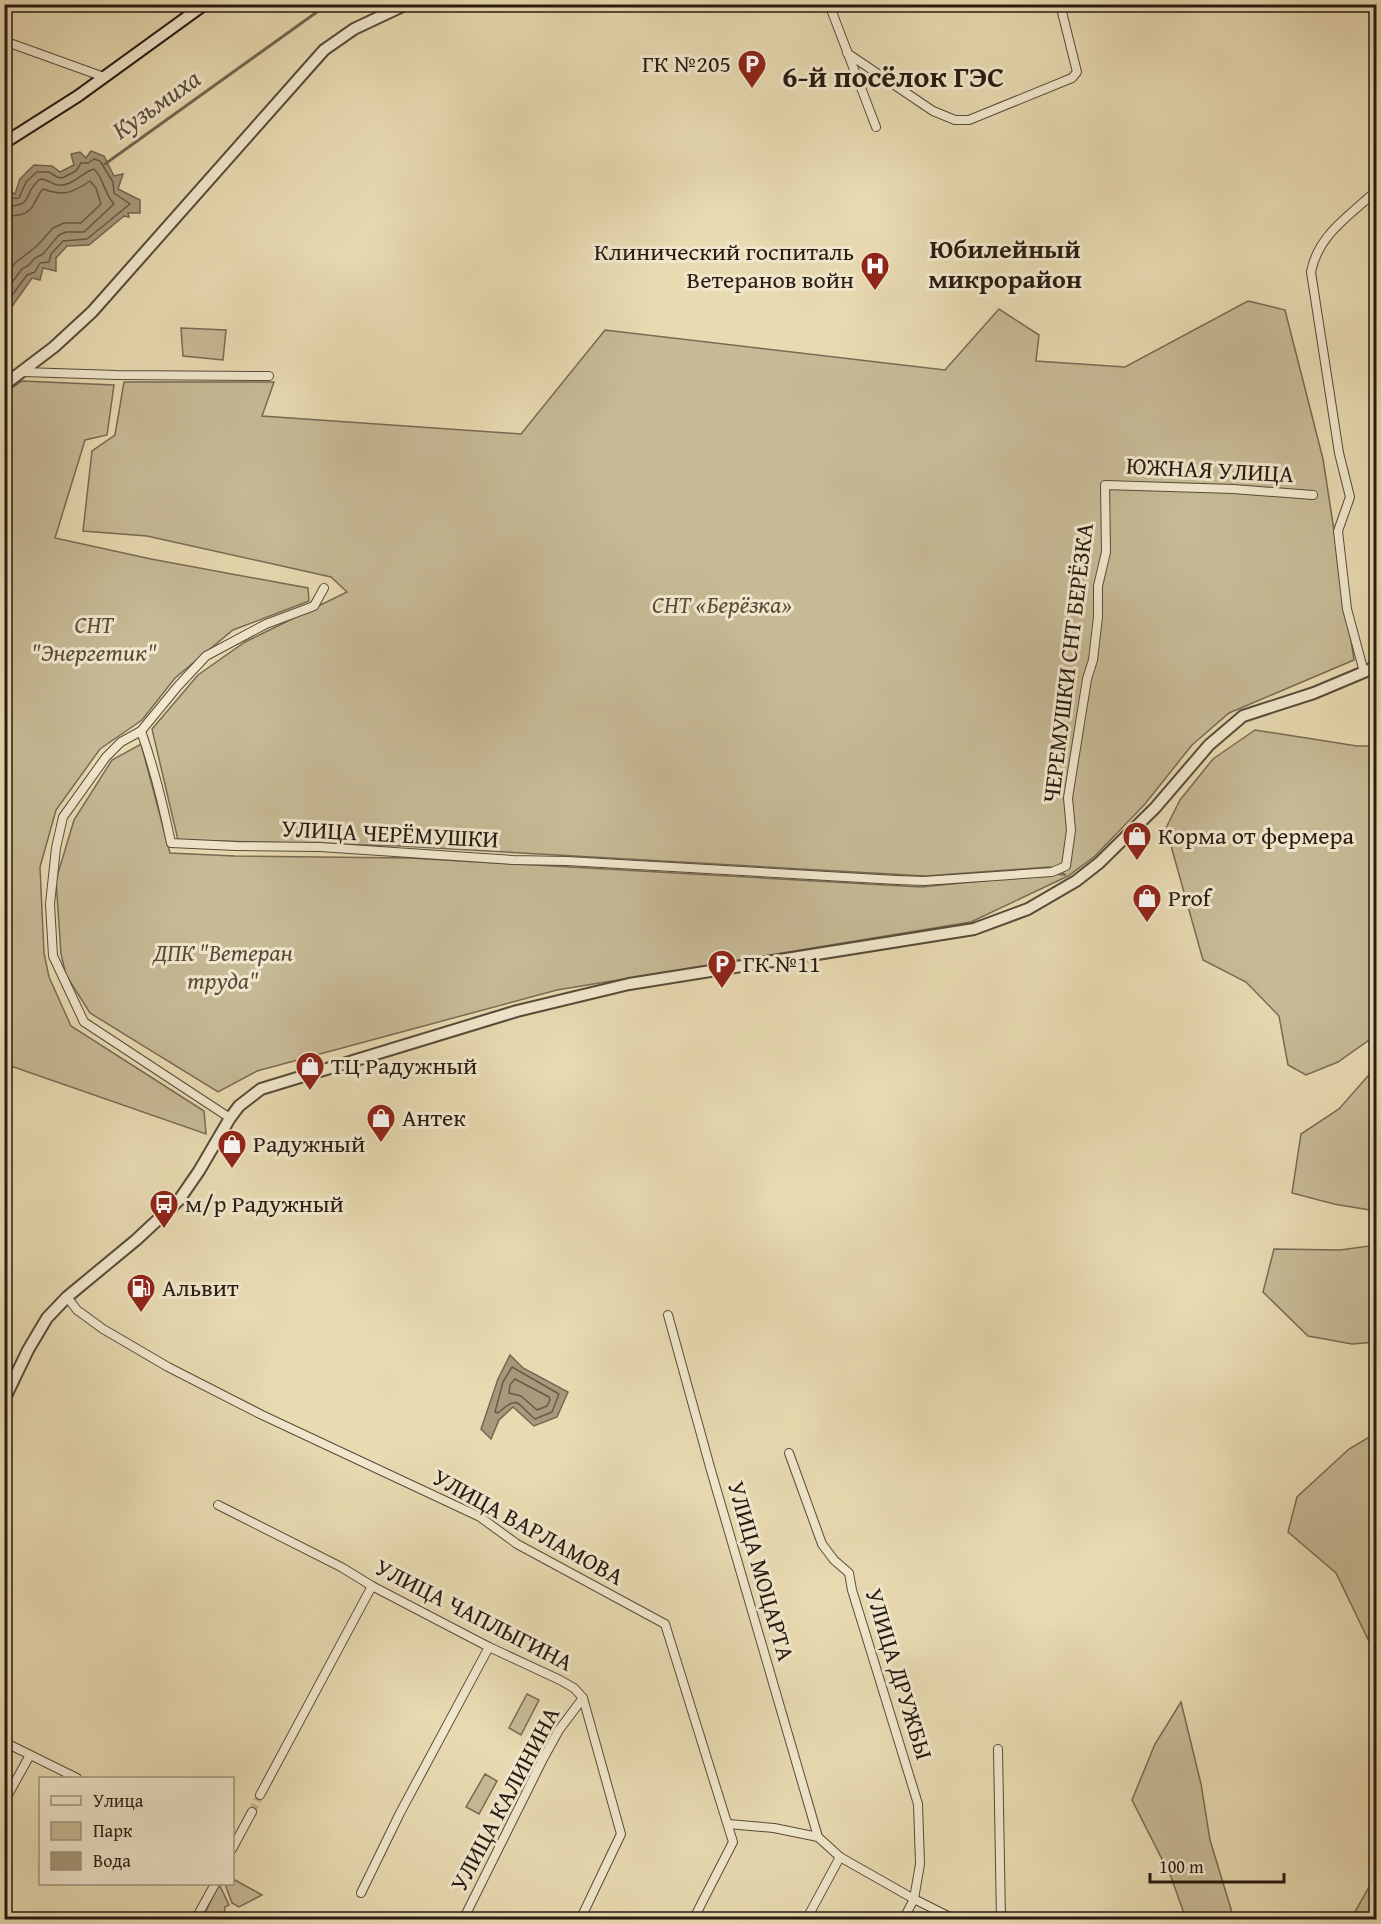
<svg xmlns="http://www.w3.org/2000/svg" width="1381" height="1924" font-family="'Gentium Book Plus',serif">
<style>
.green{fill:#c7ba96;stroke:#786a54;stroke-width:1.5}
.water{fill:#a7997b;stroke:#746751;stroke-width:1.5}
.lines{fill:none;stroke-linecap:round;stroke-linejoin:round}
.shore{stroke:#685a46;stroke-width:1.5}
.stream{stroke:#746751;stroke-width:3}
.minor-tunnel{stroke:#c2b491;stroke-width:8;stroke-dasharray:8 4;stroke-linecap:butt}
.minor-casing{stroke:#584b3a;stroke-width:10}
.tertiary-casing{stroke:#584b3a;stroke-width:14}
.secondary-casing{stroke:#281b12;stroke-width:14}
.minor{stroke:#f0e7cc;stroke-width:8}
.tertiary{stroke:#f0e7cc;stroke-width:10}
.secondary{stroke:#f0e7cc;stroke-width:10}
.labels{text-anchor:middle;stroke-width:6;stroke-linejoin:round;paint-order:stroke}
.poi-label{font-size:24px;fill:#281b12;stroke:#f0e7cc;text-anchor:start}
.street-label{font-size:24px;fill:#281b12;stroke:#f0e7cc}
.park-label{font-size:24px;font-style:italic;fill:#584b3a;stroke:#f0e7cc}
.water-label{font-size:26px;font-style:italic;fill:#5b4d3c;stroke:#f0e7cc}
.neighbourhood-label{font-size:26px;font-weight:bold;fill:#281b12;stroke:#f0e7cc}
.district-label{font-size:30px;font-weight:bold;fill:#281b12;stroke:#f0e7cc}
</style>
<rect width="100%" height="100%" fill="#e8dab1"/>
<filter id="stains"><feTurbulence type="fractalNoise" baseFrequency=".00333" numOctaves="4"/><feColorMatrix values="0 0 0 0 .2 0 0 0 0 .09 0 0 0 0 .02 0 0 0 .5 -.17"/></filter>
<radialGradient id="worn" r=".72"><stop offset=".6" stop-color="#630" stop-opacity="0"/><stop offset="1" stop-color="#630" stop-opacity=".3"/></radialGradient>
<g class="green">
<polygon points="1248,301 1285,310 1323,459 1354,660 1229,713 1192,745 1145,804 1095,856 1068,876 971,922 557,990 257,1071 218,1092 90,1013 66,975 61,954 56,880 74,820 112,760 141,744 170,853 235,856 409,858 921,887 1054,874 1066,875 1050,867 925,876 400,846 178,840 152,729 198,675 245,642 347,592 331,577 147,536 83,531 92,451 115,435 124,382 274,382 262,416 521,434 605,330 945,370 999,309 1039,335 1036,361 1125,367"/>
<polygon points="181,328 226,330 223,360 183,356"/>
<polygon points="22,381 114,385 107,435 85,440 55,538 151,559 308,588 309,601 233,630 175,678 142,720 100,749 56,810 40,867 44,953 49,977 71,1026 204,1111 206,1134 5,1064 5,393"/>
<polygon points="1255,730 1357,746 1376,746 1376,1035 1338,1062 1306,1075 1288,1065 1279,1016 1246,982 1203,960 1166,828 1180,800 1213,759"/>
<polygon points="1376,1062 1376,1211 1334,1204 1292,1193 1301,1134 1339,1109 1375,1068"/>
<polygon points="1376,1245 1376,1342 1352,1344 1308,1336 1263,1292 1274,1249 1340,1250"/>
<polygon points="1376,1433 1376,1656 1336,1573 1288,1532 1297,1497 1349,1449"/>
<polygon points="527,1694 539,1700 521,1735 509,1728"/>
<polygon points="1181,1702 1201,1784 1210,1840 1234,1919 1186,1919 1171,1877 1132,1800 1155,1744"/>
<polygon points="485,1774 497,1781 479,1814 466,1807"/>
<polygon points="233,1879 262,1895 239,1907 232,1903 225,1884 232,1884"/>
<polygon points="219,1884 229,1905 225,1907 224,1915 215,1919 202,1919"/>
<polygon points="1369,1887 1376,1897 1376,1919 1351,1919"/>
</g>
<g class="water">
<polygon points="91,151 104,156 114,176 123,174 118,189 140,200 140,213 128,213 129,217 124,216 89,245 67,246 56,258 56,271 43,268 40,280 32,278 8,312 5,313 5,197 9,190 15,194 20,179 34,165 52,166 60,172 74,165 71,154 80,152 86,158"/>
<polygon points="510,1355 523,1368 568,1392 557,1417 534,1426 513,1407 499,1420 491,1439 481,1429 498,1379"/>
</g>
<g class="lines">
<g class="shore">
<polyline points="4,199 19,198 26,182 37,172 49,172 57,177 62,178 76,171 81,163 88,163 94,159 100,161 113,182 114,193 130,204 87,239 63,241 51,254 49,262 40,263 35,272 27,275 4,306"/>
<path d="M4,207c33,-2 16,-11 36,-28 8,0 11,5 18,6 14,2 24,-13 36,-16 11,11 9,23 20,35l-30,28h-18l-7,3 -16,19 -8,4 -6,7 -7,4 -18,24"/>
<path d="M4,216c13,0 25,0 31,-14 3,-5 4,-9 8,-13 20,7 28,5 47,-8l6,7 5,16 -20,19h-17l-11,5 -16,18 -22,17 -11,15"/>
<path d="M512,1367l47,27 -7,18 -17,7c-18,-15 -16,-25 -37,-6l-3,-1 8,-30z"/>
<polygon points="515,1379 549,1397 550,1400 547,1406 537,1410 521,1396 509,1393 510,1385"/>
</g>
<polyline class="stream" points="105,164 328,4"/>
<polyline class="minor-tunnel" points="252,1812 260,1795"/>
<g class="minor-casing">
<g id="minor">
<polyline points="829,4 876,127"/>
<polyline points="4,41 104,77"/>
<polyline points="847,53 933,111 955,120 969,120 1072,78 1077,72 1060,4"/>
<polyline points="23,372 117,375 269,376"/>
<path d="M1364,672l-17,-63 -9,-78 12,-34 -11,-44 -28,-181c7,-37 38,-56 65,-81"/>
<polyline points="141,731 178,686 206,656 266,624 314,606 324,588"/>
<path d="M230,1118l-146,-96 -31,-66 -3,-52 6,-56 7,-31 43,-60 15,-15 20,-11c13,37 22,73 30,112l65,3 84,1 193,13 54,1 330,19 27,1 128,-9 14,-6 5,-36 -3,-32 19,-119 6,-19 5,-43v-31l8,-34 -1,-67 128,4 80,6"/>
<polyline points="67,1297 77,1310 103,1329 168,1367 262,1415 480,1517 517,1544 665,1624 733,1842 693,1920"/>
<polyline points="668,1315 710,1467 818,1837"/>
<polyline points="789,1453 822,1544 834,1560 849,1573 852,1590 918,1804 920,1864 914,1899 903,1920"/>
<polyline points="218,1505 341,1567 372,1586 489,1647 560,1680 574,1688 583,1698 621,1834 580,1920"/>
<polyline points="4,1742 77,1778"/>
<polyline points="998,1749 1001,1920"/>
<polyline points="260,1795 372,1586"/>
<polyline points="4,1802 30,1755"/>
<polyline points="728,1824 774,1828 818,1837 840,1857 914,1899 956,1920"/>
<polyline points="232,1849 252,1812"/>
<polyline points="361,1893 400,1813 489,1647"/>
<polyline points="195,1920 215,1884"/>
<polyline points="463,1920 543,1759 559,1730 583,1698"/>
<polyline points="806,1920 840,1857"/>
</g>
</g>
<g class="tertiary-casing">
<g id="tertiary">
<polyline points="4,385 54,347 92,312 324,50 354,29 407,4"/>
<polyline points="4,1400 28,1350 47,1318 67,1297 136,1240 179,1200 199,1171 230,1118 239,1106 261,1089 517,1011 629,984 974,929 1028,909 1076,881 1099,863 1155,808 1209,745 1243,716 1314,693 1376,667"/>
</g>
</g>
<g class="secondary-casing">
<polyline id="secondary" points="4,143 78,96 205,4"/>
</g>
<use href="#minor" class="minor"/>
<use href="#tertiary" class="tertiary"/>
<use href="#secondary" class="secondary"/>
</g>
<defs>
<g id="parking-pin" transform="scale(1.5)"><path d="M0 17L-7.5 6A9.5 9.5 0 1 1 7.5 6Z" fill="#8f2418" stroke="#f0e7cc"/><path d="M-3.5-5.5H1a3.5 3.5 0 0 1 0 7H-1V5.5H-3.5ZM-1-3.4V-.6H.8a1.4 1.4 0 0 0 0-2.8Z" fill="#fff"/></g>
<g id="hospital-pin" transform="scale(1.5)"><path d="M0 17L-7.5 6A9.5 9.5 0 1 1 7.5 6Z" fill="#8f2418" stroke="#f0e7cc"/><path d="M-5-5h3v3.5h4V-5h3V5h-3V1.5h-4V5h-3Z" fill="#fff"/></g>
<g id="shop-pin" transform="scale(1.5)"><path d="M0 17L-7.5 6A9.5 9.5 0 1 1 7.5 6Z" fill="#8f2418" stroke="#f0e7cc"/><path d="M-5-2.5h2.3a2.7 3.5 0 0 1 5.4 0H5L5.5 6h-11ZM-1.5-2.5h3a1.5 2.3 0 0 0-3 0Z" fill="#fff"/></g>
<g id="bus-pin" transform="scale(1.5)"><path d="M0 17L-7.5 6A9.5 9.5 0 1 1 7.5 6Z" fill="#8f2418" stroke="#f0e7cc"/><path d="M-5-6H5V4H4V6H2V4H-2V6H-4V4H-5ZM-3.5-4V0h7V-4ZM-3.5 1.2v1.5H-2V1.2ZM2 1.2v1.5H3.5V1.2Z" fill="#fff"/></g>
<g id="fuel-pin" transform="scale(1.5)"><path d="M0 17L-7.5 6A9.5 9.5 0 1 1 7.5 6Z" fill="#8f2418" stroke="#f0e7cc"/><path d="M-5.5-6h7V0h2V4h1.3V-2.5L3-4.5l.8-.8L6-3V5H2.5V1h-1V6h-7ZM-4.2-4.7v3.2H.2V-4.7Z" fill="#fff"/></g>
</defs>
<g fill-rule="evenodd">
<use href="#parking-pin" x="752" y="64"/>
<use href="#hospital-pin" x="875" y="266"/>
<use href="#shop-pin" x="1137" y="836"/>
<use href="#shop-pin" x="1147" y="898"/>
<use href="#parking-pin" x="722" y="964"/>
<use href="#shop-pin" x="310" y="1066"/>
<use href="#shop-pin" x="381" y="1118"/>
<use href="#shop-pin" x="232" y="1144"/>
<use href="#bus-pin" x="164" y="1204"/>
<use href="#fuel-pin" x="141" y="1288"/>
</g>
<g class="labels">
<g class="poi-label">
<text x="731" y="72" text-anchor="end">ГК №205</text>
<text x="854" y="260" text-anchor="end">Клинический госпиталь<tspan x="854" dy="28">Ветеранов войн</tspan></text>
<text x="1158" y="844">Корма от фермера</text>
<text x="1168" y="906">Prof</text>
<text x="743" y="972">ГК №11</text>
<text x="331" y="1074">ТЦ Радужный</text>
<text x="402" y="1126">Антек</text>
<text x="253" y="1152">Радужный</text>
<text x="185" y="1212">м/р Радужный</text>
<text x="162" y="1296">Альвит</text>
</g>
<g class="street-label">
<text transform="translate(1210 470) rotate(3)" y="8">ЮЖНАЯ УЛИЦА</text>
<text transform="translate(1068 663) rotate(-83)" y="8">ЧЕРЕМУШКИ СНТ БЕРЁЗКА</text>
<text transform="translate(390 834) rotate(3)" y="8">УЛИЦА ЧЕРЁМУШКИ</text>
<text transform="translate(528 1527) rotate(29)" y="8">УЛИЦА ВАРЛАМОВА</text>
<text transform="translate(761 1571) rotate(74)" y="8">УЛИЦА МОЦАРТА</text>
<text transform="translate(474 1615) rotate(27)" y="8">УЛИЦА ЧАПЛЫГИНА</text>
<text transform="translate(899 1674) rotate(73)" y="8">УЛИЦА ДРУЖБЫ</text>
<text transform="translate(505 1799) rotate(-62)" y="8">УЛИЦА КАЛИНИНА</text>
</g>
<g class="park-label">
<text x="722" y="613">СНТ «Берёзка»</text>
<text x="94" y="633">СНТ<tspan x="94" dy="28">"Энергетик"</tspan></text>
<text x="223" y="961">ДПК "Ветеран<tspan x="223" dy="28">труда"</tspan></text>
</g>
<g class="water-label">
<text transform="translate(156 104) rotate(-35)" y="9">Кузьмиха</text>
</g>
<g class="neighbourhood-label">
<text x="1005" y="258">Юбилейный<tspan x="1005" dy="30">микрорайон</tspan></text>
</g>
<g class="district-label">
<text x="893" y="87">6-й посёлок ГЭС</text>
</g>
</g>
<rect width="1381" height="1924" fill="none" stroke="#e8dab1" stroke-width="24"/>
<rect x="6" y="6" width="1369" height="1912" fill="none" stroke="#281b12" stroke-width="3"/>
<rect x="12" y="12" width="1357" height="1900" fill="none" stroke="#281b12" stroke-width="1.5"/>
<rect x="39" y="1777" width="195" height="108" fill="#f0e7cc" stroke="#a09582" stroke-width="1.5"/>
<rect x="51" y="1796" width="30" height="9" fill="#f0e7cc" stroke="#a09582" stroke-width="1.5"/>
<text x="93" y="1807" font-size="18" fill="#281b12">Улица</text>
<rect x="51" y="1822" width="30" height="18" fill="#c7ba96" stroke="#a09582" stroke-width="1.5"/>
<text x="93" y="1837" font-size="18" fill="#281b12">Парк</text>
<rect x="51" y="1852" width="30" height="18" fill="#a7997b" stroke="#a09582" stroke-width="1.5"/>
<text x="93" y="1867" font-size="18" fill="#281b12">Вода</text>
<path d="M1150 1873v9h134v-9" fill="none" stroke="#281b12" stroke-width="3"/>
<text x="1159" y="1873" font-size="18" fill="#281b12" stroke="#f0e7cc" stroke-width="4.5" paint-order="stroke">100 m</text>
<rect width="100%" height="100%" filter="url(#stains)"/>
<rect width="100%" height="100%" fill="url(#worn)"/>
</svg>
